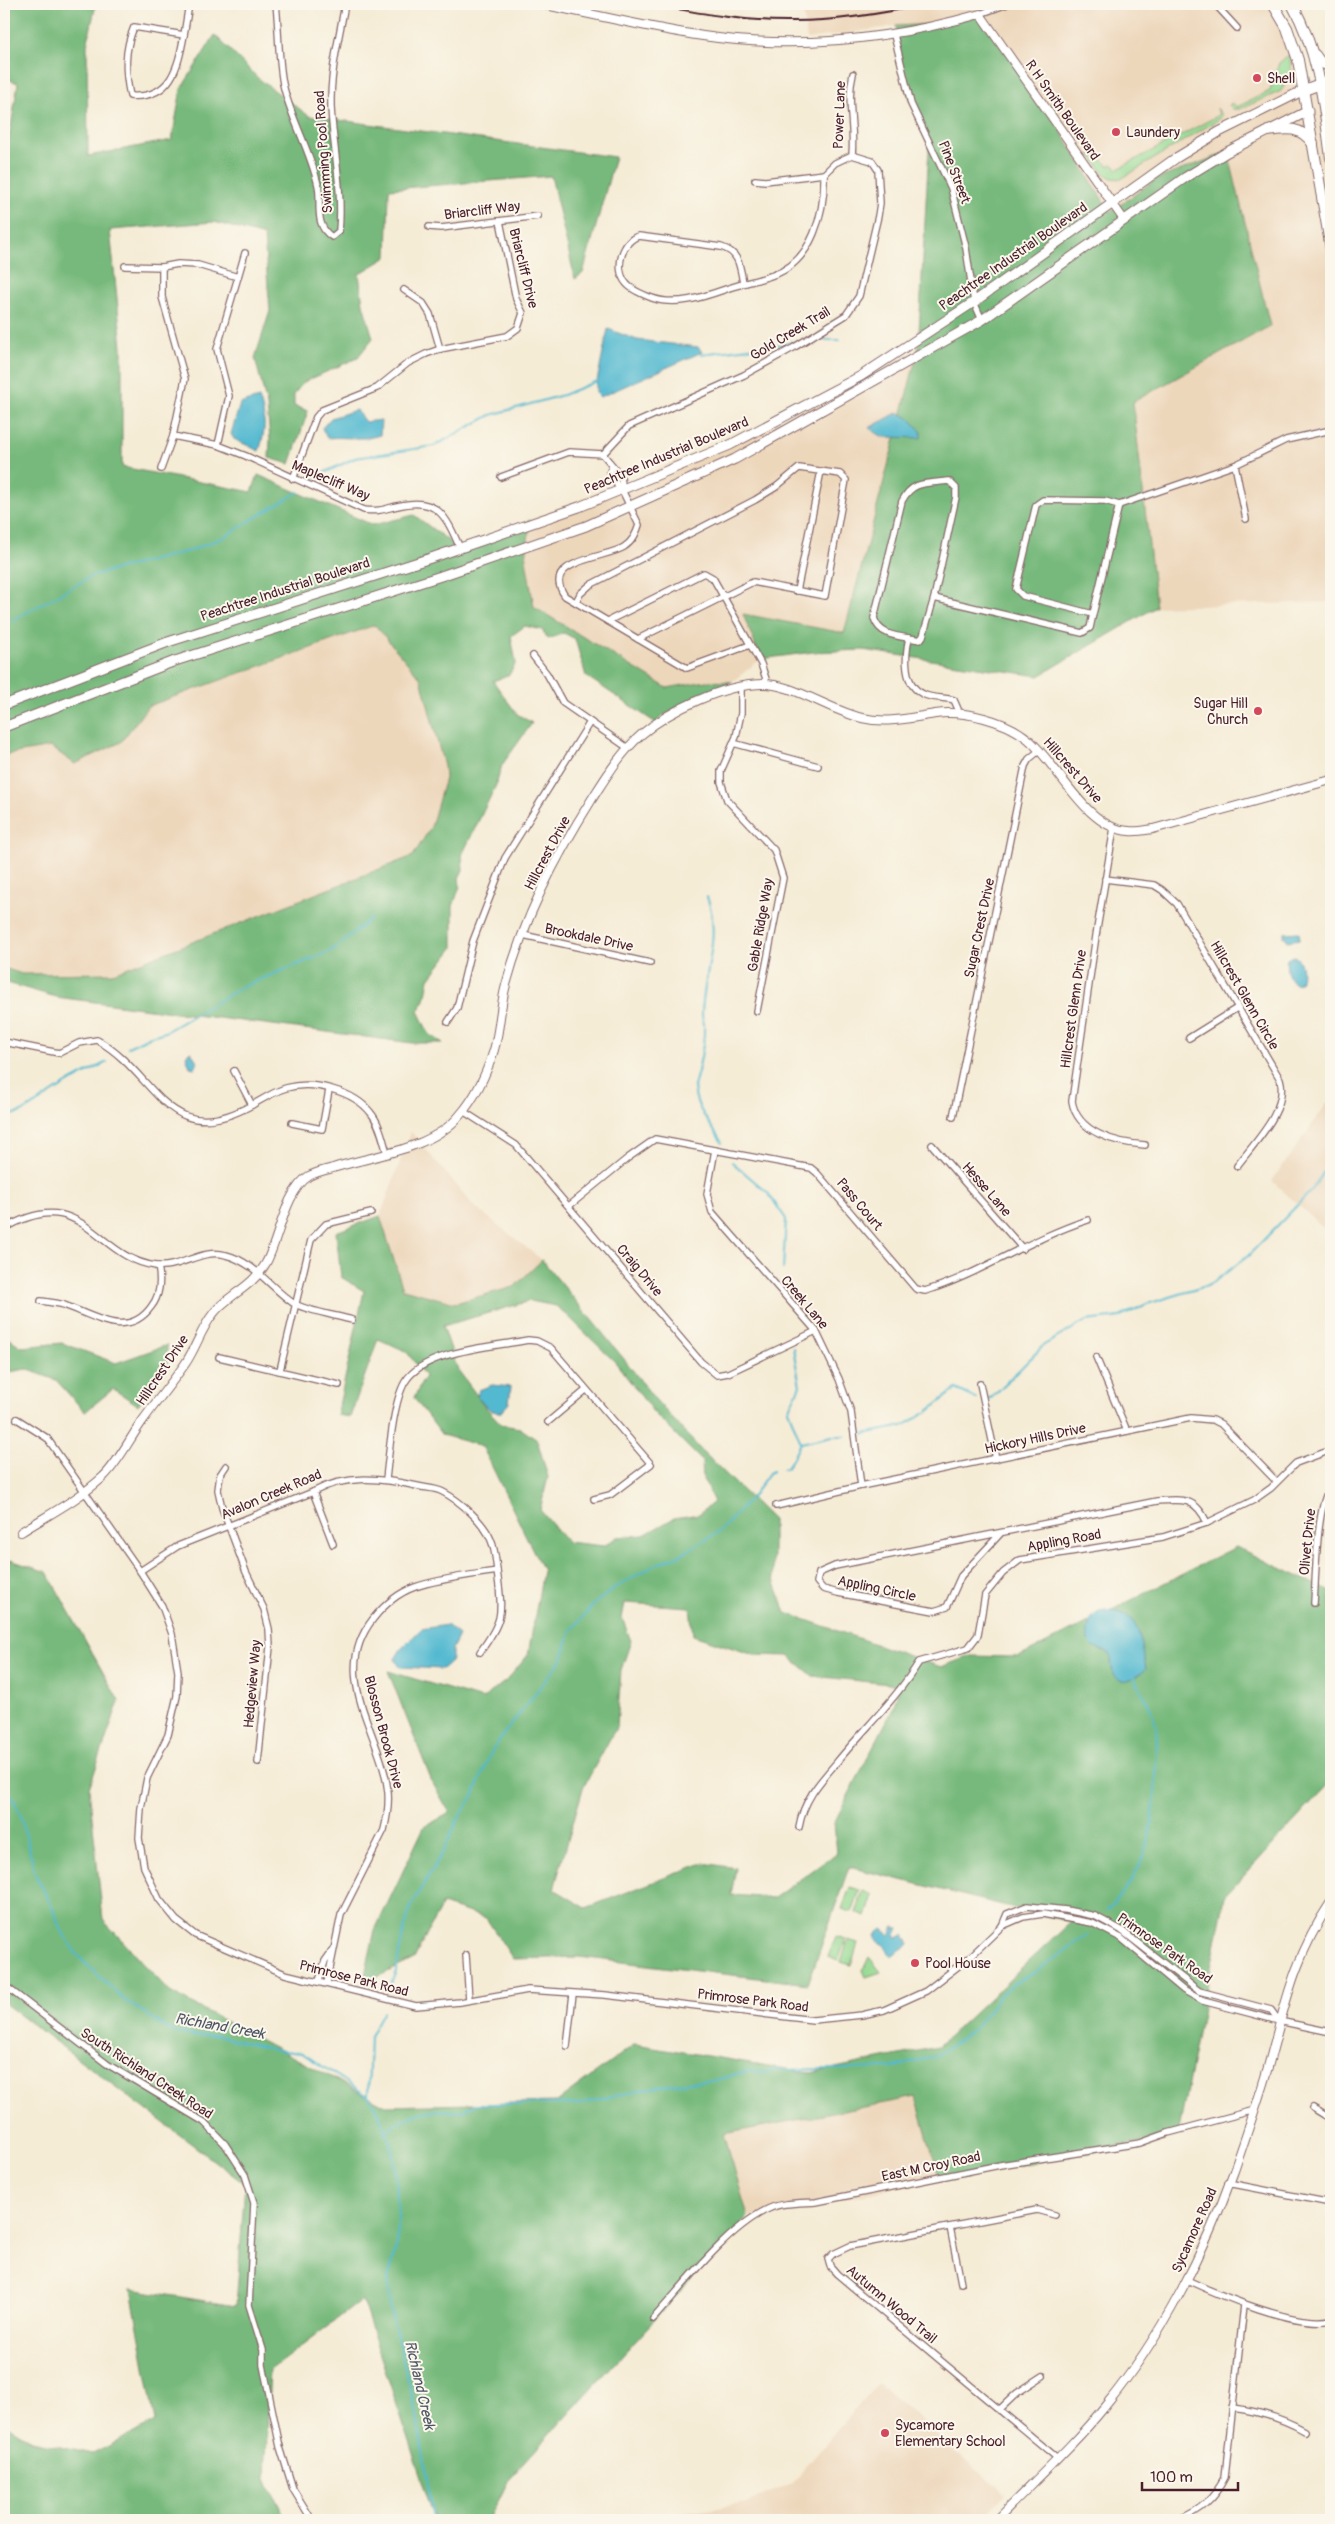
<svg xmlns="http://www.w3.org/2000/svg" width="1335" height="2524" font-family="Pangolin,sans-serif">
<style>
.built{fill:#edd7bb}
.green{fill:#94d992;stroke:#6f7c5e}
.forest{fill:#77b97c;stroke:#606c54;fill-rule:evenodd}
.water{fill:#52b9d0;stroke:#4e6c7e}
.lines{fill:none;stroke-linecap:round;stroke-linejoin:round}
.stream{stroke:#52b9d0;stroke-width:2}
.street-casing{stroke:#866767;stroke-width:8}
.secondary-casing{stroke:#866767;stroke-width:10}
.primary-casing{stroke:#866767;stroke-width:11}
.highway-casing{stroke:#866767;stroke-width:12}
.street{stroke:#fff;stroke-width:5.5}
.secondary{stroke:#fff;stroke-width:8}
.primary{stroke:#fff;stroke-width:9}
.highway{stroke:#fff;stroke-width:10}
.rail{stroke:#4a1f2b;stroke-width:2}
.poi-dot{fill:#d1495b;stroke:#fbf7ec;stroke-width:2}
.labels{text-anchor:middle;stroke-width:4;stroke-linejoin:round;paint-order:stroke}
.poi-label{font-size:14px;fill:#4a1f2b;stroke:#fbf7ec;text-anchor:start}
.street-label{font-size:14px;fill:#4a1f2b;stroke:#fbf7ec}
.water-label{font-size:15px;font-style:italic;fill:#4d5565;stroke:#fbf7ec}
</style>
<rect width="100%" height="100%" fill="#fbf7ec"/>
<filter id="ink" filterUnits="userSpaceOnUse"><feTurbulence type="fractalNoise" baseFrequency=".02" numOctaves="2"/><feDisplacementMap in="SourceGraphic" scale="10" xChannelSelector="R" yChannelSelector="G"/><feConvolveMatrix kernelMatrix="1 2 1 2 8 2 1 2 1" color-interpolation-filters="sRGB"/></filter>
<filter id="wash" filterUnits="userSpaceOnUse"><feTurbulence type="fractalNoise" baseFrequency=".0096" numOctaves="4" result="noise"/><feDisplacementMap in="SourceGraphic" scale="20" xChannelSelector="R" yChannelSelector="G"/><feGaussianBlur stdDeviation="1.12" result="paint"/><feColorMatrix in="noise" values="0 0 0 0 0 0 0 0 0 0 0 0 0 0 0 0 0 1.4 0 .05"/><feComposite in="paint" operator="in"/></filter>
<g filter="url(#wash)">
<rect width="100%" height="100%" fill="#f5ecd6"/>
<g class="built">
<polygon points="802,4 1277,4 1309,94 1331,83 1331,602 1156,607 1133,402 1270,326 1155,180 1110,212 1043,102 938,24 896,26 807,39"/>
<polygon points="918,350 844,633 743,614 761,659 732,682 706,681 667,688 534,607 526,560 530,520 778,421 854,375"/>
<polygon points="375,625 421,679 444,766 445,778 431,827 413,856 113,973 22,974 4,968 4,755 51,747 121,742 148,706"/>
<polygon points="1331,1098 1331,1235 1272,1181"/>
<polygon points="411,1132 474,1206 542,1260 514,1287 455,1303 403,1289 380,1216"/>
<polygon points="916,2097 940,2180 748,2217 723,2135"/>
<polygon points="878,2383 1006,2494 982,2520 665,2520 669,2514 747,2503 792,2483"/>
</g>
<g class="green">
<polygon points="1289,55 1292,73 1281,91 1240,109 1233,109 1229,105 1232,103 1237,107 1270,91 1279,63"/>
<polygon points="1217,108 1222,115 1221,118 1121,179 1112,178 1104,174 1090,154 1097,155 1109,166 1112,164 1118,169 1219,115"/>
<polygon points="850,1887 860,1890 852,1912 842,1909"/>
<polygon points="863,1891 873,1895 866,1917 856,1913"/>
<polygon points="836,1936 846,1939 838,1961 828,1957"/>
<polygon points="848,1940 858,1943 851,1965 841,1962"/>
<polygon points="869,1957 881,1972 866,1977 863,1970"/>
</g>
<g class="forest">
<polygon points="11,4 96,4 87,45 88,156 172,140 181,89 215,35 259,79 309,116 615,157 583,273 575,279 551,176 389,189 387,257 359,274 363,304 373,338 357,358 304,382 294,394 294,406 308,411 290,464 269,458 270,440 267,405 255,358 270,311 264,236 214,222 110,230 122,347 122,467 252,492 258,475 373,525 414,515 465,553 530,520 526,560 534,607 667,688 706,681 732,682 662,716 656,723 586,676 575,639 564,633 548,639 542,630 525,626 511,636 516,663 509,675 493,681 517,714 532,723 502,765 496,785 462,855 463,870 459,878 460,886 453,906 453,948 429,979 425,1000 418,1011 429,1034 443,1043 412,1043 56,997 4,982 4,968 22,974 113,973 413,856 431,827 445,778 444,766 421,679 375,625 148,706 121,742 75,764 51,747 4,755 4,170 18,83 4,78 4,56"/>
<polygon points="979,16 1043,102 1110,212 1155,180 1228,152 1270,326 1133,402 1156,607 1039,676 863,650 813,652 761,659 743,614 844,633 918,351 929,147 905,86 896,26 938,24"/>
<path d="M380,1216l23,73 52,14 59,-16 28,-27 82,99 30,39 45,50 74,72v57l13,36 155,54 29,-11 49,1 217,-110 95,45v190l-106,114 -47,239 -238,45 -24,-83 -192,37 24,83 -239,262 -20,41h-54l-73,-220 -92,70 -5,107 21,43h-282v-96l28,17 61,13 62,-32 -24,-133 105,17 9,-122 -241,-181v-445l43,14 72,129 -30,87 14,132 67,72 216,114 171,-4 78,-58 176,29 127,-26 133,-125 -222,-55 -41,117 -229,-27 -66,2 -27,-41 -44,-14 -28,55 -51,25 12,-54 49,-103 26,-14 -18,-31 -44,-111 94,28 25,-19 21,-25 15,-84 -61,-125 -40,-11 -28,-37 11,-22 -19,-25 -28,-12 -28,78 -13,-2 27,-124 -23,-14 -5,-45zM530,1301l26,5 12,10 48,47 38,50 48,48 1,18 11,23 -15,12 -25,4 -30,17 -27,2 -13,9 -37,-4 -27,-32 8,-33 -11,-37 -17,-12 -18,-3 -15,-16 -29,-39 -15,-44zM625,1603l65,4 3,28 61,20 35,1 24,20 86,9 -5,22 -60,116 3,30 -63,45 -43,-3 5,-27 -33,-5 -117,45 -32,-19 29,-101 34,-62 4,-56 10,-29 -9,-23z"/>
<polygon points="4,1335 22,1347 62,1343 116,1363 167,1345 167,1365 138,1405 113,1389 85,1412 56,1380 26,1369 4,1373"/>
</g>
<g class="water">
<polygon points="608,329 637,340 698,347 702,352 600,397 596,393 596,386"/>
<path d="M259,398c7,19 7,33 0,53l-25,-12 -3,-5 9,-30z"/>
<path d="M356,410l9,12 16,-2 -1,15c-17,6 -34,1 -53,3l-5,-10 9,-10z"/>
<polygon points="897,413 908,417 921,431 921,438 883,437 869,428"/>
<polygon points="1299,932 1300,939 1287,941 1286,937 1284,937 1284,933"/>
<path d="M1294,956c9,5 9,17 6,27l-5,1c-7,-5 -10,-16 -8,-25z"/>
<polygon points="190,1051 198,1062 195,1068 190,1067 186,1056"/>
<polygon points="492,1385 511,1387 509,1403 500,1413 490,1410 477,1396 479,1390"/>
<path d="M1105,1610c5,1 11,1 16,3 21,7 21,37 25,55 -6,7 -23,19 -31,8 -5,-7 -2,-17 -7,-24l-13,-4 -7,-7c-1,-15 1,-27 17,-31z"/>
<polygon points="447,1625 459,1635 452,1649 452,1660 442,1669 400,1667 395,1659 401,1649 421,1629"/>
<polygon points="894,1927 899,1928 895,1937 898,1938 904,1935 909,1944 891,1956 884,1945 877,1941 875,1935 882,1929 890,1935"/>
</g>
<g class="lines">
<g class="stream">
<polyline points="810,340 840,340"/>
<polyline points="701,354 798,342"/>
<polyline points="313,478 355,458 434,446 491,415 563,395 597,381"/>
<polyline points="4,625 94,575 189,551 222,538 298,492"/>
<path d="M707,897c15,39 -4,78 -5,117 0,4 2,8 2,11 1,17 -5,45 -10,61 1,24 17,37 28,57"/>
<polyline points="128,1047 151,1036 165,1032 246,985 324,954 337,947 370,919"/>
<polyline points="4,1117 22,1112 68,1083 107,1062"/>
<polyline points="732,1162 768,1193 786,1219 783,1269"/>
<polyline points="793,1348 800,1386 788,1410 801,1443"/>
<polyline points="988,1398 991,1398 1044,1345 1086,1321 1120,1317 1147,1304 1203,1287 1215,1281 1248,1256 1312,1190 1331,1160"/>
<polyline points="864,1434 903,1426 927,1412 956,1389 977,1399"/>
<polyline points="783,1469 787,1468 801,1443 832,1436 845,1436"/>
<polyline points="4,1780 21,1816 36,1876 55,1913 60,1928 78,1956 123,1999 173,2032 194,2036 215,2035 274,2050 302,2053 368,2096 378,2112 390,2142 396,2174 398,2224 397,2243 388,2280 390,2309 416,2411 432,2508 432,2520"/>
<path d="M1107,1910c39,-35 47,-83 49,-133 0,-16 2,-34 0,-50 -3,-18 -14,-34 -22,-50"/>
<polyline points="388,1992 396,1971 402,1938 411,1905 443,1852 458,1819 473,1796 492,1751 506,1731 562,1659 570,1632 594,1604 616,1587 657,1564 680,1555 720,1531 752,1497 769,1473 773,1471"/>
<polyline points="368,2096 370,2036 383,2012"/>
<polyline points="387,2131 396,2123 420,2113 435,2110 459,2112 476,2104 578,2104 651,2088 689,2082 713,2081 750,2070 766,2073 776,2070 891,2068 936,2056 974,2029 1002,1993 1013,1984 1034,1973 1087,1935"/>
</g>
</g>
</g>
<g filter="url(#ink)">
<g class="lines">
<g class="street-casing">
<g id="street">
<path d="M276,4c3,26 2,54 7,80 7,33 27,65 35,101 4,18 -5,40 14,52l7,-6c4,-42 -6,-83 -8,-124 -1,-35 8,-69 14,-103"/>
<polyline points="1215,4 1237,28"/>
<polyline points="980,14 1007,4"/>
<path d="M134,27l50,8c-6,33 -13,64 -54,61 -5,-24 -6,-46 4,-69z"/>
<polyline points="184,35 189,4"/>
<polyline points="894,35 911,104 951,188 966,248 974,302 982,320"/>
<path d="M824,174l11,-11 17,-8c3,-28 -6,-53 1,-81"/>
<polyline points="755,180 765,181 824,174"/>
<polyline points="429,227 441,228 538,216"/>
<polyline points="125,266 162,267 178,264 198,265 238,277"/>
<path d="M743,283c-3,-17 -4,-31 -22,-36l-82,-11c-17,4 -25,33 -13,47 5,7 18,12 26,15 25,9 54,-2 77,-10 15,-5 30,-8 44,-13 40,-13 52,-64 51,-101"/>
<polyline points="404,290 423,303 430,314 440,349"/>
<path d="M173,436l45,9 28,11 118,54c19,2 21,-2 38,-5 37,-8 45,14 58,43"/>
<polyline points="218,445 229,396 217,349 245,253"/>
<polyline points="603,454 629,426 744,375 793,348 846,315 859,296 878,216 880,203 878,170 872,161 852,155"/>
<path d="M603,454c6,9 23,22 18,34l18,37c-3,9 -6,16 -15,22 -17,11 -85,13 -59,49l122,72 63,-23"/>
<polyline points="1235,465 1246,519"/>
<polyline points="612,466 610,471 617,485 621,488"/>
<polyline points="161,469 173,436 185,379 162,297 162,267"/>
<polyline points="501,477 569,452 603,454"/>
<polyline points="293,479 316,417 322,410 377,388 408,363 426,354 440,349 507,336 518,328 523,313 516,299 500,221"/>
<polygon points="1043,500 1105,501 1119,505 1093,614 1023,596 1016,589 1036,505"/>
<polyline points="1119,505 1235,465 1286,440 1331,430"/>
<polyline points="797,591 821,471"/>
<path d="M934,598l-11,38 -3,4c-18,-4 -40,-2 -46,-22l28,-117c11,-21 25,-17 47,-20l7,7v9l-22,101 148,35 8,-5 3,-14"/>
<polyline points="576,602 580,594 590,585 755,500 776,487 799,468 840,474 846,480 825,596 753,582 638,639"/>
<polyline points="608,621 704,573 713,578 761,664 766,679 764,683"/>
<path d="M909,638c-4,18 -6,47 14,56 9,5 21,3 31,6l4,9 -2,5"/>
<polyline points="533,656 547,674 563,703 628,748"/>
<polyline points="741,687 741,713 736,737 721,771 721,782 727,800 774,850 783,878 757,1011"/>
<polyline points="733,743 818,766"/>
<path d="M1114,828l-17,101 -25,172c5,32 44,42 73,44"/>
<path d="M1105,879l49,6 8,5 15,14 103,175c9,30 -26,64 -43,87"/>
<polyline points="523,935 650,963"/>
<polyline points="448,1022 457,1008 473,941 505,858 590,722"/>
<polyline points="1189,1038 1237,1008"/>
<path d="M4,1042l55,11 20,-10 18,-3c61,34 69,112 155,65"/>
<path d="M234,1071l18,34c11,-6 23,-14 34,-17 27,-8 68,3 85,25 9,11 12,27 16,40"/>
<polyline points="463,1111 516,1145 701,1362 717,1375 728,1373 816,1331"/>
<polyline points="953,1117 1025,766 1029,759 1040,750"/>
<polyline points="292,1123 322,1129 329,1090"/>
<polyline points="932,1145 1023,1249"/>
<polyline points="715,1150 707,1194 712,1212 816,1331 839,1379 851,1412 861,1486"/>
<path d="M569,1206l59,-48 27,-19 156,29 6,5 99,116 9,2c56,-17 106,-53 163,-71"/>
<path d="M4,1229c79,-48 90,29 152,37 24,3 45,-18 70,-11 28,7 45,33 67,48 11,7 45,13 59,17"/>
<path d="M41,1301c7,1 16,2 23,4 29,10 63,35 87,2 9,-11 10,-27 7,-41"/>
<polyline points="219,1357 339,1385"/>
<polyline points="1096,1357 1127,1431"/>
<polyline points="280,1370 311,1240 326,1224 371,1213"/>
<polyline points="980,1384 996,1459"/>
<polyline points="17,1419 47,1438 140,1571 162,1606 172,1634 178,1672 177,1696 168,1735 147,1778 141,1808 139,1838 144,1867 159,1899 176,1920 195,1935 285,1974 416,2006 460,2002 528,1990 605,1995 813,2020 862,2015 884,2010 926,1991 970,1957 1002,1926 1007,1914 1027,1906 1066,1910 1095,1916 1121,1930 1199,1991 1271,2010 1279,2021"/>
<polyline points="548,1422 586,1390"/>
<polyline points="226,1466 220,1475 218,1490 222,1508 246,1572 264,1609 269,1629 270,1647 258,1762"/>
<path d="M386,1479c3,-25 7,-77 19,-97 19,-32 89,-35 123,-42l9,1 14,7 100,116 -41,31 -16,4"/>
<polyline points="313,1492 333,1544"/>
<polyline points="776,1506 861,1486 1191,1418 1213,1420 1221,1424 1276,1481"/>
<path d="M1001,1533l-40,43 -14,31 -13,4 -96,-18 -15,-4 -6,-7 2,-9 16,-7 322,-65c25,-2 39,-4 50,22"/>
<path d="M140,1571l38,-25 135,-54c33,-18 69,-14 104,-6 8,2 19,2 26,6 17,9 41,30 48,48 5,11 5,26 7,38 5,37 4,44 -18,74"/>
<path d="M1314,1603c2,-27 2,-98 17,-117"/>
<path d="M799,1827c5,-28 20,-44 38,-65 27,-33 60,-64 82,-100l49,-14 10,-13 7,-40 18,-22 17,-13 143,-23 44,-14 47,-23 17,-12 25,-25 35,-13"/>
<polyline points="1002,1926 1023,1917 1043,1914 1092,1923 1121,1938 1183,1990 1203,2001 1279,2021 1331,2032"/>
<polyline points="466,1955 469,2000"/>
<polyline points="319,1981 325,1961 332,1951"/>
<path d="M327,1983l14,-68 43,-85c3,-12 5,-25 4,-38 -6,-59 -60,-116 -15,-173 11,-14 25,-26 42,-32 23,-8 57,-12 82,-16"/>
<polyline points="4,1985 107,2064 204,2122 225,2144 245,2175 254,2203 249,2305 263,2350 263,2365 280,2447 293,2489 312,2520"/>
<polyline points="567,2046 573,1994"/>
<polyline points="1313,2108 1331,2119"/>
<polyline points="1228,2183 1331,2203"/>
<polyline points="1055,2215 1037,2210 850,2246 833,2254 828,2259 830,2266 837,2274 1056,2457"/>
<polyline points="950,2227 961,2283"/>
<path d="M1187,2280c32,15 110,48 144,40"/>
<path d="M653,2319c30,-33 72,-88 111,-108 16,-9 34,-8 52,-9l184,-37 140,-22 28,-10 87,-23"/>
<path d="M1232,2408c25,3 50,10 73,23"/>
<polyline points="999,2410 1017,2393 1043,2376"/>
<path d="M1177,2520c23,-9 37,-21 48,-43l19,-172"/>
</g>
</g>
<g class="secondary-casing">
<g id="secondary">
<path d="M540,4c54,10 108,24 163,32 94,14 186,4 277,-22l144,206"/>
<path d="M21,1532c27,-17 58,-33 82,-55 15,-14 26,-37 38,-54 14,-20 30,-39 44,-59 11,-16 16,-35 28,-50 14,-19 39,-26 53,-51 13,-24 19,-72 43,-87 7,-4 16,-6 24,-8 39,-12 100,-19 127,-53 15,-17 27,-43 34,-65 6,-21 6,-44 12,-65 18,-67 49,-127 86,-186 14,-22 29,-47 50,-65 28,-24 81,-49 119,-50 29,-2 70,27 101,34 25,6 47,0 73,-4 29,-4 70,6 93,25 30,25 58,90 101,92 8,1 17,-1 24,-2l178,-49"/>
<path d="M996,2520c37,-38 77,-74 110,-115 55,-67 99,-153 128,-234 12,-35 24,-69 34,-104 17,-62 26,-110 63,-165"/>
</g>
</g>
<g class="primary-casing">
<g id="primary">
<polyline points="4,705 168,642 434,557 579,507 730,445 861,376 974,302 1176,158 1219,132 1304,90"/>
<polyline points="4,727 175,661 441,576 586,526 735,459 982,320 1186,177 1227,152 1308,111"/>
</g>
</g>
<g class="highway-casing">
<g id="highway">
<polyline points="1273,4 1287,28 1298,60 1331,249"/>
<path d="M1292,4c27,48 32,101 39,154"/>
<polyline points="1315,55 1320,62 1331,67"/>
<polyline points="1304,90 1331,80"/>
<path d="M1268,131c19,-3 33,-5 45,13"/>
</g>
</g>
<use href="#street" class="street"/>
<use href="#secondary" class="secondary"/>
<use href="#primary" class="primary"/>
<use href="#highway" class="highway"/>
<path class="rail" d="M648,4c46,8 92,17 139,17 47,1 94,-7 140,-17"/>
</g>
</g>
<g class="poi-dot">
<circle cx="1257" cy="78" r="5"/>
<circle cx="1116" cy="132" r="5"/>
<circle cx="1258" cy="711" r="5"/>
<circle cx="915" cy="1963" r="5"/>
<circle cx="885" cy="2433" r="5"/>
</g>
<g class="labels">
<g class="poi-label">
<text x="1267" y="83">Shell</text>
<text x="1126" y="137">Laundery</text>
<text x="1248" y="708" text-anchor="end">Sugar Hill<tspan x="1248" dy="16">Church</tspan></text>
<text x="925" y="1968">Pool House</text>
<text x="895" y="2430">Sycamore<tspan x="895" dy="16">Elementary School</tspan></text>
</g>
<g class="street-label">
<text transform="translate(1063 110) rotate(55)" y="5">R H Smith Boulevard</text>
<text transform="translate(839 115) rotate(-88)" y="5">Power Lane</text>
<text transform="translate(323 152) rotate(-94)" y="5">Swimming Pool Road</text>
<text transform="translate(955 172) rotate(69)" y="5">Pine Street</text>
<text transform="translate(482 210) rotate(-7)" y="5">Briarcliff Way</text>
<text transform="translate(1013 256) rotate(-35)" y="5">Peachtree Industrial Boulevard</text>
<text transform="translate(524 268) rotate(76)" y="5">Briarcliff Drive</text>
<text transform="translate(790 333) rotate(-31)" y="5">Gold Creek Trail</text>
<text transform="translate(666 455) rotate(-23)" y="5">Peachtree Industrial Boulevard</text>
<text transform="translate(331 480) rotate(23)" y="5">Maplecliff Way</text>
<text transform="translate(285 589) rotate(-18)" y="5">Peachtree Industrial Boulevard</text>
<text transform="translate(1073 770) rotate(49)" y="5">Hillcrest Drive</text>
<text transform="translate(547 853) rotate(-62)" y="5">Hillcrest Drive</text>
<text transform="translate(760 925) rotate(-80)" y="5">Gable Ridge Way</text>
<text transform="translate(979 928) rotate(-78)" y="5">Sugar Crest Drive</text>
<text transform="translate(589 937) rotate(12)" y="5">Brookdale Drive</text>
<text transform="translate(1245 995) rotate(60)" y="5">Hillcrest Glenn Circle</text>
<text transform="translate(1073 1009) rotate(-82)" y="5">Hillcrest Glenn Drive</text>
<text transform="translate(987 1189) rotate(49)" y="5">Hesse Lane</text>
<text transform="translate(860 1204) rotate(50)" y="5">Pass Court</text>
<text transform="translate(640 1270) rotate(50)" y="5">Craig Drive</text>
<text transform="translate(805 1302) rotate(50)" y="5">Creek Lane</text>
<text transform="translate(162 1370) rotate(-56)" y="5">Hillcrest Drive</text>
<text transform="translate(1035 1438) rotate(-12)" y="5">Hickory Hills Drive</text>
<text transform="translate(271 1494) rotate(-23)" y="5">Avalon Creek Road</text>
<text transform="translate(1064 1540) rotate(-10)" y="5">Appling Road</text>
<text transform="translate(1307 1542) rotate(-84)" y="5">Olivet Drive</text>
<text transform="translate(877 1588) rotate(12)" y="5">Appling Circle</text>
<text transform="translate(252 1684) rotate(-85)" y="5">Hedgeview Way</text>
<text transform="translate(384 1732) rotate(75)" y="5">Blosson Brook Drive</text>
<text transform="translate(1165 1948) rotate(35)" y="5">Primrose Park Road</text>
<text transform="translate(354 1978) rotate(14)" y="5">Primrose Park Road</text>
<text transform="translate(753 2000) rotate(7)" y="5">Primrose Park Road</text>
<text transform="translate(147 2073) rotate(33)" y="5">South Richland Creek Road</text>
<text transform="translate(931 2166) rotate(-12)" y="5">East M Croy Road</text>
<text transform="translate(1194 2230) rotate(-66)" y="5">Sycamore Road</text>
<text transform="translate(892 2304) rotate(40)" y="5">Autumn Wood Trail</text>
</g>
<g class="water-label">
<text transform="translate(220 2026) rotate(10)" y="5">Richland Creek</text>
<text transform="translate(420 2385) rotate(77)" y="5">Richland Creek</text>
</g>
</g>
<rect width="1335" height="2524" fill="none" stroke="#fbf7ec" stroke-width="20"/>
<path d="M1142 2482v8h96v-8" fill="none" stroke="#4a1f2b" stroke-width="2.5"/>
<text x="1150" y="2482" font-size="15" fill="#4a1f2b" stroke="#fbf7ec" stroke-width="4" paint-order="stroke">100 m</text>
</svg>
